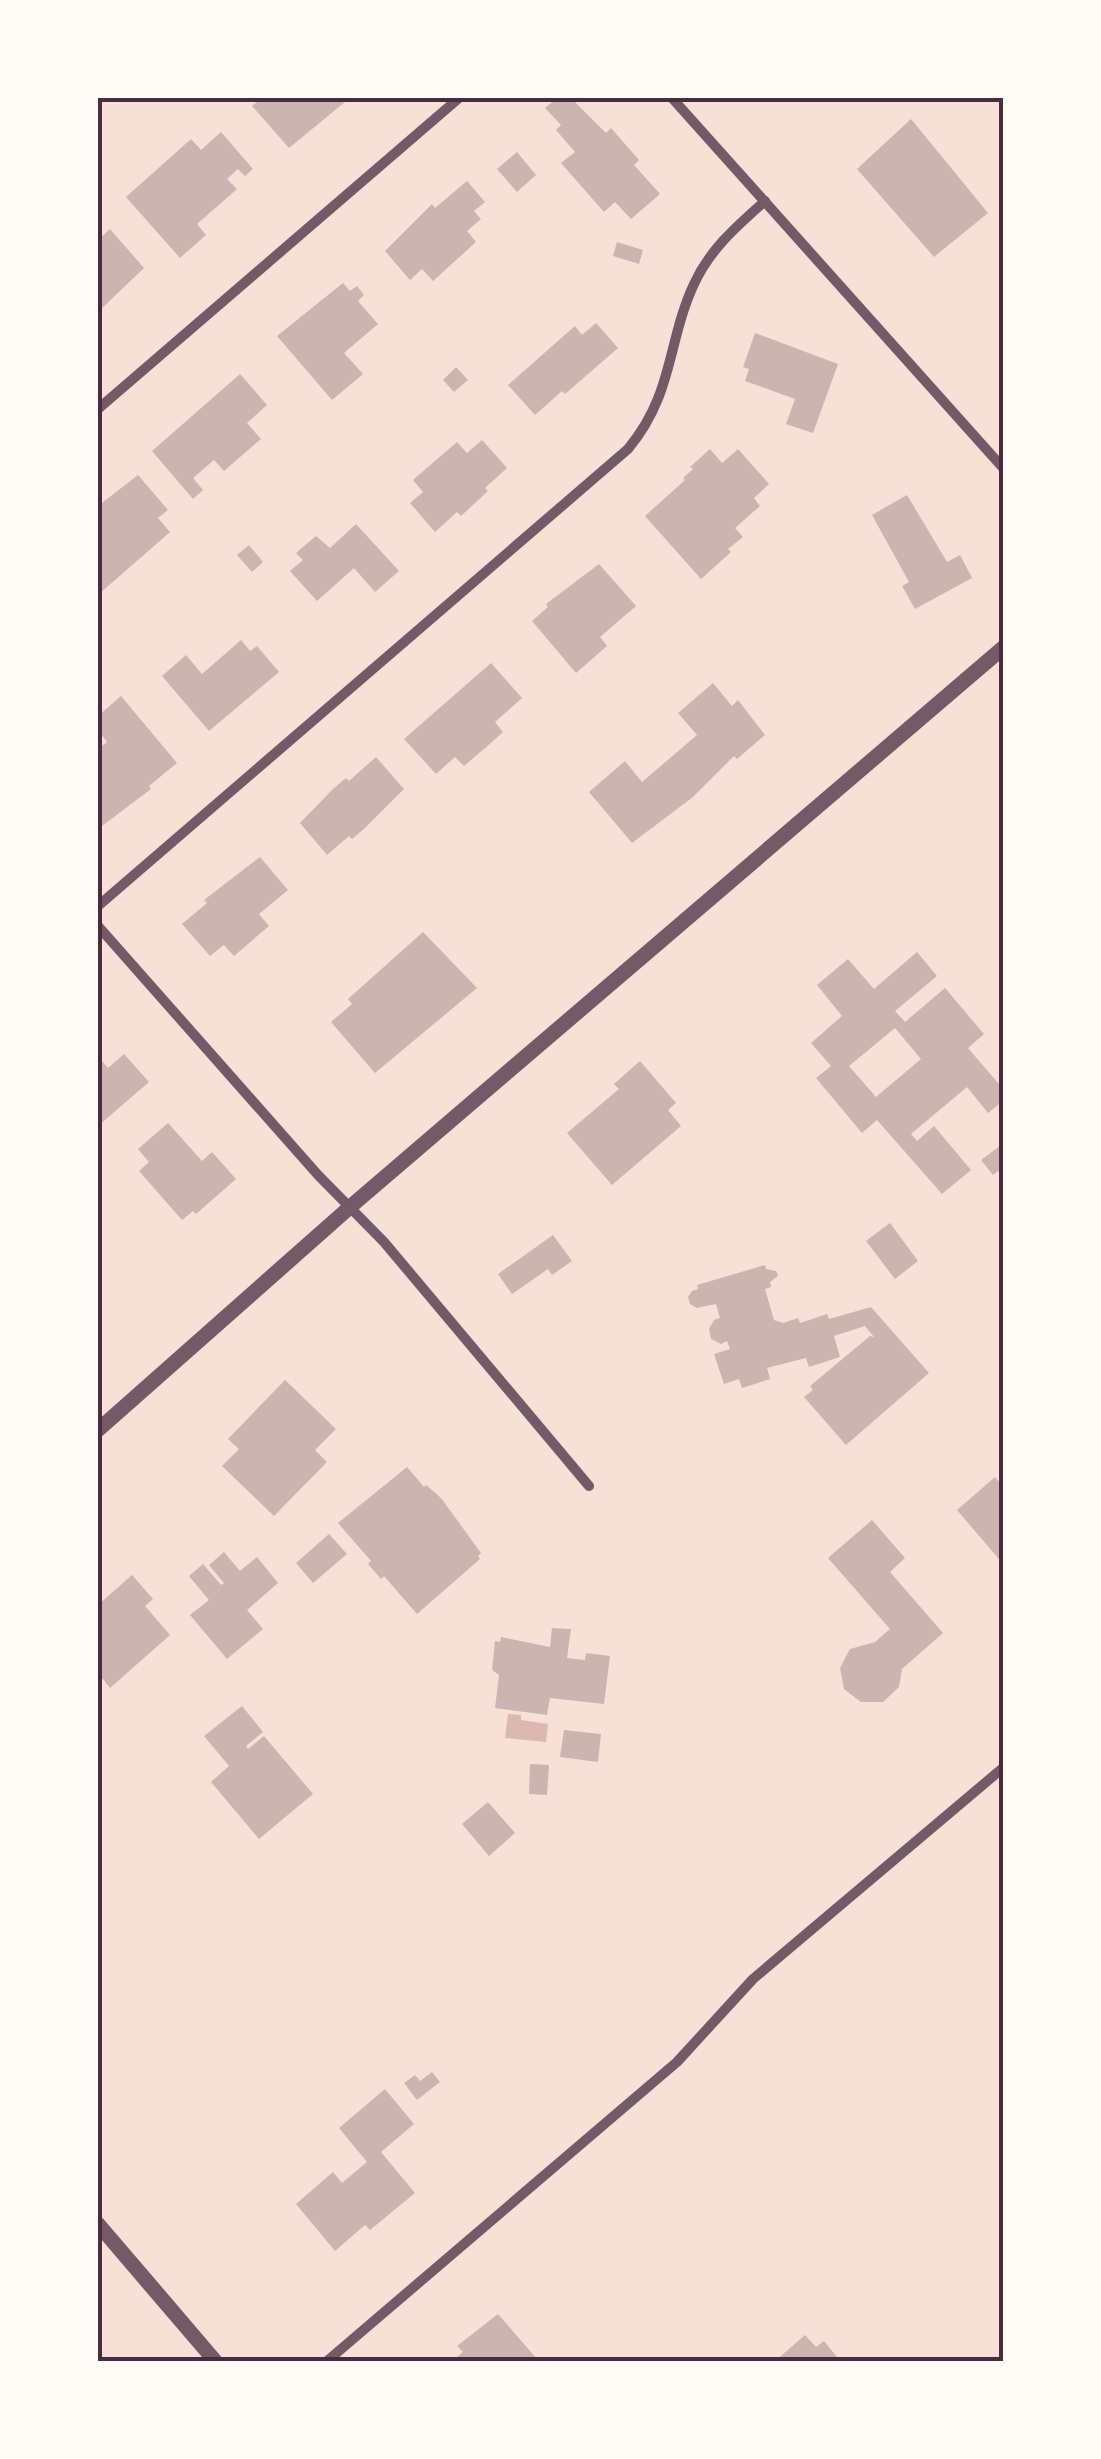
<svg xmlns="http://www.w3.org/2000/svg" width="1101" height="2459" font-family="Roboto,sans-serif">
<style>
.water{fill:#dcb8b0}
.building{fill:#ccb4b1;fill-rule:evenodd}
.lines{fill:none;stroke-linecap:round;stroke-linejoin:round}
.minor{stroke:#755966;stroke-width:10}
.tertiary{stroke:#755966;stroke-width:15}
.neatline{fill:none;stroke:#4a2c40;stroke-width:4}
</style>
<rect width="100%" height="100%" fill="#f7e1d7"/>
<polygon class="water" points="508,1714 521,1715 521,1720 548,1724 546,1742 505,1738"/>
<g class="building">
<polygon points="262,98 342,98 345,102 289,148 252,106"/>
<polygon points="557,98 571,98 606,133 611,128 639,160 634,165 660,194 631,219 615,202 604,212 561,163 575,152 556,130 561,125 545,108"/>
<polygon points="911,119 988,213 934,257 857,169"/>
<polygon points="221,132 253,169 245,176 238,169 227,179 237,189 197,224 206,235 180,258 126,197 191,139 201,150"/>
<polygon points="517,152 536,175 517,192 497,169"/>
<polygon points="467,181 485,202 474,211 481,219 467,231 476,242 433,281 422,269 410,280 385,251 432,204 435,208"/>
<polygon points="110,229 144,268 98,312 98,240"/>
<polygon points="617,242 643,250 639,264 613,256"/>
<polygon points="343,283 350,291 357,286 364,295 358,301 378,324 344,353 363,374 332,400 277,336"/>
<polygon points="596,323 618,348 565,394 562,391 535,415 508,385 575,326 582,335"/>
<polygon points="755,333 838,364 813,433 786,424 795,399 745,381 749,369 743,367"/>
<polygon points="456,367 468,380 454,392 443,380"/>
<polygon points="240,374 267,405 247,423 261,439 224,471 214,460 193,478 203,490 193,499 152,451"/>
<polygon points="482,440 507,468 485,488 488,491 461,516 457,512 435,532 410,503 423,492 413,480 457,442 467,453"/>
<polygon points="710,449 722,463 738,449 769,484 754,498 760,506 735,528 743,537 728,549 731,552 701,579 645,516 685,480 683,478 693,469 690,467"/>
<polygon points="138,475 168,510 158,518 170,532 99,594 98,506"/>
<polygon points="907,495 947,562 960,555 972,578 915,609 902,586 909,582 872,515"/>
<polygon points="356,524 399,571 375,592 354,568 317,601 290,571 303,560 296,553 316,536 330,548"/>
<polygon points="249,545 263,562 252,572 237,555"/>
<polygon points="599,564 636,606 600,637 607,646 576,673 532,621 548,607 546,604"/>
<polygon points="241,640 250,651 257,646 279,672 209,731 162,676 186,655 202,674"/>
<polygon points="491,663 522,698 495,722 503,732 484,749 464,766 455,757 436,774 404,739"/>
<polygon points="713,683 732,706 738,700 765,735 737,759 734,756 693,797 632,843 589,792 625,761 642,782 697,735 678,713"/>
<polygon points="121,696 177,763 149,786 151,789 98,829 98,749 107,742 98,730 98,716"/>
<polygon points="376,757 404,789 365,828 352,839 349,836 327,855 300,823 333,789 346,778 349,781"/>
<polygon points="260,857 288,890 259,914 269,926 234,956 224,945 210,956 182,924 207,903 204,900"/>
<polygon points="423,932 477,988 375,1073 331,1022 352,1004 348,999"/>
<path d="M917,952l20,24 -42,35 10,11 40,-34 39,46 -16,14 36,42v10l-16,13 -21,-26 -56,47 6,7 17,-15 37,44 -29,24 -65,-74 -15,13 -46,-55 15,-12 -20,-23 31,-27 -25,-31 31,-26 26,30zM895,1028l26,31 -45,38 -27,-31z"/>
<polygon points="124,1054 149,1082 98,1126 98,1056 108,1068"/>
<polygon points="640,1061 676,1103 668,1110 681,1126 612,1185 567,1133 619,1089 614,1084"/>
<polygon points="168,1123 202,1161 212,1152 236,1179 196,1214 193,1211 182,1220 139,1171 149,1162 138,1149"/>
<polygon points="1004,1143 1004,1167 993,1175 981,1160"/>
<polygon points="890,1223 918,1261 895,1279 866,1241"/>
<polygon points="553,1235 572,1261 552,1275 548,1269 512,1294 498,1274"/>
<polygon points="765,1265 766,1269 776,1271 778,1276 770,1282 771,1287 765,1289 774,1320 783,1323 798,1318 800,1323 827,1314 829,1319 871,1307 929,1373 846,1445 804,1397 813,1390 810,1386 870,1336 874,1337 865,1326 834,1336 840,1357 809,1367 806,1358 767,1368 770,1379 742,1388 739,1379 724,1384 714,1354 730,1349 727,1341 721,1344 711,1339 709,1329 714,1320 720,1318 716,1304 697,1308 690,1304 688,1297 692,1291 698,1289 697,1285"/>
<polygon points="285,1380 336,1429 315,1450 327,1462 274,1516 222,1466 239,1449 228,1439"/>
<polygon points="407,1467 424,1487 426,1485 441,1498 481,1553 478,1556 480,1559 417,1614 384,1576 381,1579 368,1564 371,1561 338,1523"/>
<polygon points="995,1477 1004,1488 1004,1565 957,1510"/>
<polygon points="872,1520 905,1558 890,1572 943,1633 902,1669 899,1687 883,1702 861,1702 844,1689 840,1668 850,1649 875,1642 890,1629 828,1558"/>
<polygon points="329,1534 347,1554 313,1583 296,1563"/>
<polygon points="224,1552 240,1571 257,1557 278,1583 247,1610 263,1629 227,1659 190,1615 209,1600 189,1576 203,1564 221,1585 224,1583 209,1565"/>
<polygon points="132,1575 153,1599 145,1606 170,1635 110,1688 98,1673 98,1605"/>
<polygon points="552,1628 571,1629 567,1658 585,1660 586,1653 610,1656 604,1704 550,1698 547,1715 495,1708 499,1675 492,1670 495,1641 500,1642 501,1637 550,1647"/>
<polygon points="242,1706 263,1732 246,1746 248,1749 264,1736 313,1794 259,1839 211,1782 229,1766 204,1736"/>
<polygon points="564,1730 601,1734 598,1762 560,1757"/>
<polygon points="530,1764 549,1765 547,1795 529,1794"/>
<polygon points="488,1802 515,1833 489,1856 462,1824"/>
<polygon points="432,2072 440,2082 417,2100 404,2083 415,2075 420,2081"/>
<polygon points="385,2089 414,2124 381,2152 415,2193 370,2230 365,2225 335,2251 296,2204 333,2172 342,2183 367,2162 339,2128"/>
<polygon points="498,2314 537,2359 534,2362 451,2362 463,2352 457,2346"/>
<polygon points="805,2335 816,2347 824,2341 841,2362 774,2362"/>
</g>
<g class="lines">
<g class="minor">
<polyline points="672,98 1004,469"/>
<polyline points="98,409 459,98"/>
<path d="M98,906l530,-457c46,-55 39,-107 66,-165 16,-35 43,-58 71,-83"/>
<polyline points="98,926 318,1175 384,1242 589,1486"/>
<polyline points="326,2362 677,2062 753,1979 1004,1767"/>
</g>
<g class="tertiary">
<polyline points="98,1430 350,1207 1004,647"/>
<polyline points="98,2224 216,2362"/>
</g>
</g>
<rect width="1101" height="2459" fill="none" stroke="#fffaf5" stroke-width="200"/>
<rect x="100" y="100" width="901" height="2259" class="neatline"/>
</svg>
